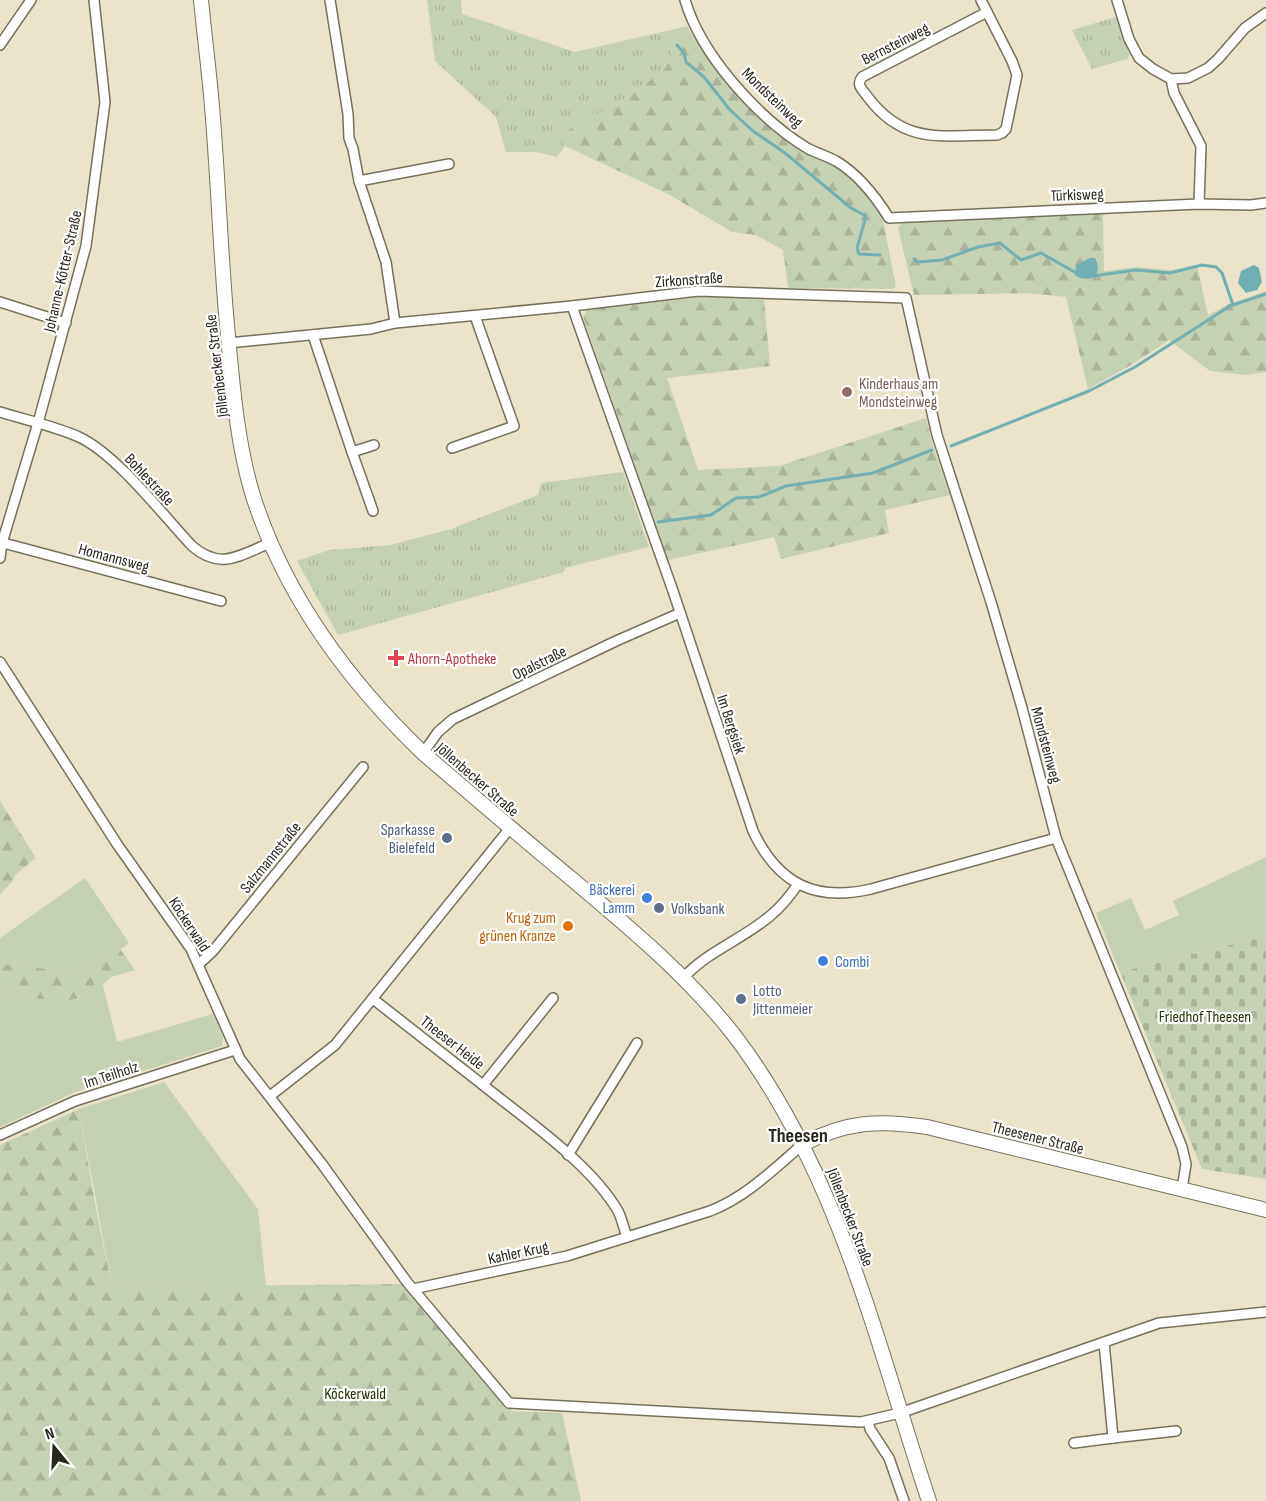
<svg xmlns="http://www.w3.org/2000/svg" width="1266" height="1501" font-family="'Sofia Sans Condensed',sans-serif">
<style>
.green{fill:#c5d1b3}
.forest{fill:url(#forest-firs)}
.cemetery{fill:url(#cemetery-stones)}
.park{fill:url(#park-tufts)}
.water{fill:#72afb3}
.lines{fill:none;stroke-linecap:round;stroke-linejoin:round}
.stream{stroke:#72afb3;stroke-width:3}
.street-casing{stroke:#77715b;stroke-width:12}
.secondary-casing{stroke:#77715b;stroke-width:16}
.street{stroke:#fff;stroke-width:9}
.secondary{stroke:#fff;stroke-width:14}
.education-dot{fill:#8d6e63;stroke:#fff;stroke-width:2}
.health-dot{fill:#e0444e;stroke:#fff;stroke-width:2}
.service-dot{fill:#5c6f8a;stroke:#fff;stroke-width:2}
.shop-dot{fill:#3f7fe0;stroke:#fff;stroke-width:2}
.food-dot{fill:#e8710a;stroke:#fff;stroke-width:2}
.labels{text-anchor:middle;stroke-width:4.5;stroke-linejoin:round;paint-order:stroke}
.street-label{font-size:16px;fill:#29271d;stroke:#fff}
.education-label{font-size:16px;fill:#785e54;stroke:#fff;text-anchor:start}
.health-label{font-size:16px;fill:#be3a42;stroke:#fff;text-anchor:start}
.service-label{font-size:16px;fill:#4e5e75;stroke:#fff;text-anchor:start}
.shop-label{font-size:16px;fill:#366cbe;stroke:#fff;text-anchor:end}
.food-label{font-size:16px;fill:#c56008;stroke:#fff;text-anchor:end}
.park-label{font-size:16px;fill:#243200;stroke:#fff}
.quarter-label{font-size:20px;font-weight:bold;fill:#29271d;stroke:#fff}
</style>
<defs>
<pattern id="forest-firs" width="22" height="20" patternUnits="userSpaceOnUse" patternTransform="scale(1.5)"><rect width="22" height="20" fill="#c5d1b3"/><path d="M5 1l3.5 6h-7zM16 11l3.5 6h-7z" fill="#a9b39a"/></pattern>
<pattern id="cemetery-stones" width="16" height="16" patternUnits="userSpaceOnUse" patternTransform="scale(1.5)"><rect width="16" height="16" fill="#c5d1b3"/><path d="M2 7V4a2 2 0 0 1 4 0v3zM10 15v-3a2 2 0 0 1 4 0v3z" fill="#a9b39a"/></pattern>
<pattern id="park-tufts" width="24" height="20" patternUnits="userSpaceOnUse" patternTransform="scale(1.5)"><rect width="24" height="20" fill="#c5d1b3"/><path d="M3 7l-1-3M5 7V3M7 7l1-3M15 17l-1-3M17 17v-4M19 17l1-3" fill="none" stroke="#a9b39a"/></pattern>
</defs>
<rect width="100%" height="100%" fill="#ebe4cb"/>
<g class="green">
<polygon points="1266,857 1266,936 1120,972 1096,913 1131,898 1145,930 1179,915 1173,901"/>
<polygon points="85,878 129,943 105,961 75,972 0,964 0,938"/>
<polygon points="103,985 117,1042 213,1014 223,1037 222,1046 73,1093 0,1127 0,990 24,997 78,998 82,994"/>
<polygon points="164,1082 258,1209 266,1286 112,1287 79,1109"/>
</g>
<g class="forest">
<polygon points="689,31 732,87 764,122 804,152 835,165 848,175 876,205 883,220 896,287 893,289 788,288 783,250 756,235 732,232 670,195 565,146 555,137 634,93 666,67 675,44"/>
<polygon points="1103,213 1104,271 1136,267 1171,270 1197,265 1208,315 1229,304 1266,291 1266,372 1247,375 1210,371 1169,340 1133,364 1088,389 1066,297 1028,293 914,295 898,228 903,222"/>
<polygon points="708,296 764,299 770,366 667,378 698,470 779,466 926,418 933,446 950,495 885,510 889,533 781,559 774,537 668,560 583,317 587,310"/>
<polygon points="0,801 36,858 15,875 12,882 0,894"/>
<polygon points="120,949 135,970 111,977 100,987 82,994 78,998 63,1001 24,997 0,990 0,964 75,972 105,961"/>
<polygon points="79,1109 96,1209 112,1287 409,1284 512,1411 562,1413 581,1501 0,1501 0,1145"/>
</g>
<polygon class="cemetery" points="1266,936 1266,1179 1202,1169 1120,972"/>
<g class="park">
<polygon points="427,0 461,0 462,14 575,52 688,26 689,31 675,44 666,67 634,93 556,137 565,146 557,157 536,152 506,152 496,117 435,61"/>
<polygon points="1116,17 1130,54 1127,59 1092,69 1072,30"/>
<polygon points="623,472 649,547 565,568 564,572 338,635 297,561 329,550 390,545 451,529 538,495 541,483"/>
</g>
<g class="water">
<path d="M1090,258h5c9,16 -5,27 -20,17l1,-10z"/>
<polygon points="1254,265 1259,268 1262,282 1257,290 1246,293 1238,283 1241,271"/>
</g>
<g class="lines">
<g class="stream">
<polyline points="677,45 684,53 686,62 704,77 730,110 753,131 785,153 851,208 866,216 857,248 859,254 880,255"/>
<polyline points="914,259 918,262 942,260 978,247 1000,243 1021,260 1041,253 1078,274"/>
<polyline points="1093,276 1136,270 1170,273 1202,265 1216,267 1222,273 1233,305"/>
<polyline points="951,446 1089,391 1135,367 1230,306 1266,294"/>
<polyline points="658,522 711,515 736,498 759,497 786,486 873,473 932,450"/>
</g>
<g class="street-casing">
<g id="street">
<polyline points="330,0 348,114 349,138 353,149 359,181 386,262 395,323"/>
<path d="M685,0c16,55 73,118 122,148 9,5 20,8 29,13 22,13 40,36 53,57l310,-14 52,1 15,-2"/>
<polyline points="981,0 987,12"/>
<polyline points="1117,0 1129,39 1139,58 1153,69 1171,79 1188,78 1208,68 1218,59 1245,28 1266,13"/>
<path d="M987,12l25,49 5,14 -11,54 -4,4 -5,2c-55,0 -93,11 -130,-39 -5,-7 -11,-11 -5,-19z"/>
<polyline points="0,45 31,0"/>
<polyline points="1171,79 1174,93 1201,146 1199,204"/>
<polyline points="359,181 449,164"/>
<polyline points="0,302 66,323"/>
<path d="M572,306l101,285 80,240c25,53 62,71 118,58l185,-51"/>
<polyline points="313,335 352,452"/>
<polyline points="229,343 371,329 395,323 572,306 698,291 906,298 937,435 991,602 1022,708 1056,838 1182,1147 1186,1164 1182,1189"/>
<path d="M0,412c26,8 54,14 79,25 37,17 84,78 113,109 29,25 48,9 78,-3"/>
<polyline points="452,448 514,426 475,316"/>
<polyline points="373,511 352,452 374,445"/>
<polyline points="0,542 221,601"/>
<polyline points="0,558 2,543 38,423 86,246 105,102 94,0"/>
<polyline points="0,662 117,844 191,949 240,1059 322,1164 407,1282 509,1403 861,1422 900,1413 1159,1323 1266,1312"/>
<polyline points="423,753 438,732 453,719 616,641 680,613"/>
<polyline points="199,964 213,951 363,767"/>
<path d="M683,978c25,-27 60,-39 87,-62 11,-9 20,-20 28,-32"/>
<polyline points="373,999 483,1085 553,998"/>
<path d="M483,1085c43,35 107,78 135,126 4,8 6,18 9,26"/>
<polyline points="270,1096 335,1045 510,828"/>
<polyline points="0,1135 75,1101 235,1050"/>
<polyline points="568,1155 637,1043"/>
<path d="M413,1289l154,-33 143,-45c36,-14 64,-42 93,-67"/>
<polyline points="868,1421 870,1429 889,1458 904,1501"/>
<polyline points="1113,1438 1176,1431"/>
<polyline points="1074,1443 1113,1438 1104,1342"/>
</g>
</g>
<g class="secondary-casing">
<g id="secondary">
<path d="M201,0c3,31 7,63 10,95 7,76 9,153 16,230 5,56 10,121 27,174 32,98 96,184 169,254 50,43 99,85 150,127 57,48 115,96 161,155 104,136 142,306 195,466"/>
<path d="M803,1144c44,-23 76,-24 124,-17l339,83"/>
</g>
</g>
<use href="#street" class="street"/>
<use href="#secondary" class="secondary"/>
</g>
<circle class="education-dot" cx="847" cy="392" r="6"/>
<path class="health-dot" d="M393 649h6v6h6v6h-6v6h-6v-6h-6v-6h6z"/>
<g class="service-dot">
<circle cx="447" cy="838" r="6"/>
<circle cx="659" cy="908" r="6"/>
<circle cx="741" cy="999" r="6"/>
</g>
<g class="shop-dot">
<circle cx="647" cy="898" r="6"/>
<circle cx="823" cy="961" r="6"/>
</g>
<circle class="food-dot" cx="568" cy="926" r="6"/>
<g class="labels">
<g class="street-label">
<text transform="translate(895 43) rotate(-27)" y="6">Bernsteinweg</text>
<text transform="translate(773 97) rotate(44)" y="6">Mondsteinweg</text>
<text transform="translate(1077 194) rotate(-2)" y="6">Türkisweg</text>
<text transform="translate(62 271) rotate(-77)" y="6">Johanne-Kötter-Straße</text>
<text transform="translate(689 279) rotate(-4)" y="6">Zirkonstraße</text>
<text transform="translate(216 366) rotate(-97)" y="6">Jöllenbecker Straße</text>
<text transform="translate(150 479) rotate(47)" y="6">Bohlestraße</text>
<text transform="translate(114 557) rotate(15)" y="6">Homannsweg</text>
<text transform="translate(539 662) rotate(-26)" y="6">Opalstraße</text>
<text transform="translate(732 724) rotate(72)" y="6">Im Bergsiek</text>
<text transform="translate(1047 745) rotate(75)" y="6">Mondsteinweg</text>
<text transform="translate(478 779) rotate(41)" y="6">Jöllenbecker Straße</text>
<text transform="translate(270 857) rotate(-51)" y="6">Salzmannstraße</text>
<text transform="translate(190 924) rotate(57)" y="6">Köckerwald</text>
<text transform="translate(453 1042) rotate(38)" y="6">Theeser Heide</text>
<text transform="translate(111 1074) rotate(-18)" y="6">Im Teilholz</text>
<text transform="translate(1038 1137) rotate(14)" y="6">Theesener Straße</text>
<text transform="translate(851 1217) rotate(69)" y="6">Jöllenbecker Straße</text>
<text transform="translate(518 1252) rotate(-12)" y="6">Kahler Krug</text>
</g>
<g class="education-label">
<text x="859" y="389">Kinderhaus am<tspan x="859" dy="18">Mondsteinweg</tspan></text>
</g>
<g class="health-label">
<text x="408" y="664">Ahorn-Apotheke</text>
</g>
<g class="service-label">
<text x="435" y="835" text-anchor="end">Sparkasse<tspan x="435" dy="18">Bielefeld</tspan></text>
<text x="671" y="914">Volksbank</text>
<text x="753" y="996">Lotto<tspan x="753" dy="18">Jittenmeier</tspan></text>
</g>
<g class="shop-label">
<text x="635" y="895">Bäckerei<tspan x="635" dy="18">Lamm</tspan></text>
<text x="835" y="967" text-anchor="start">Combi</text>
</g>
<g class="food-label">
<text x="556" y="923">Krug zum<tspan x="556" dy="18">grünen Kranze</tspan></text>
</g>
<g class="park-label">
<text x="1205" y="1022">Friedhof Theesen</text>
<text x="355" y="1399">Köckerwald</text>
</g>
<g class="quarter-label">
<text x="798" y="1142">Theesen</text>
</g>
</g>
<g transform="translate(54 1447) rotate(342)" stroke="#ffffff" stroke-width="4.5" paint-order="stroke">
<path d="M0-4.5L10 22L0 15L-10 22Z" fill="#29271d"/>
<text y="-9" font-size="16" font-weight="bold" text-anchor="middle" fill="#29271d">N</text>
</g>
</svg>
